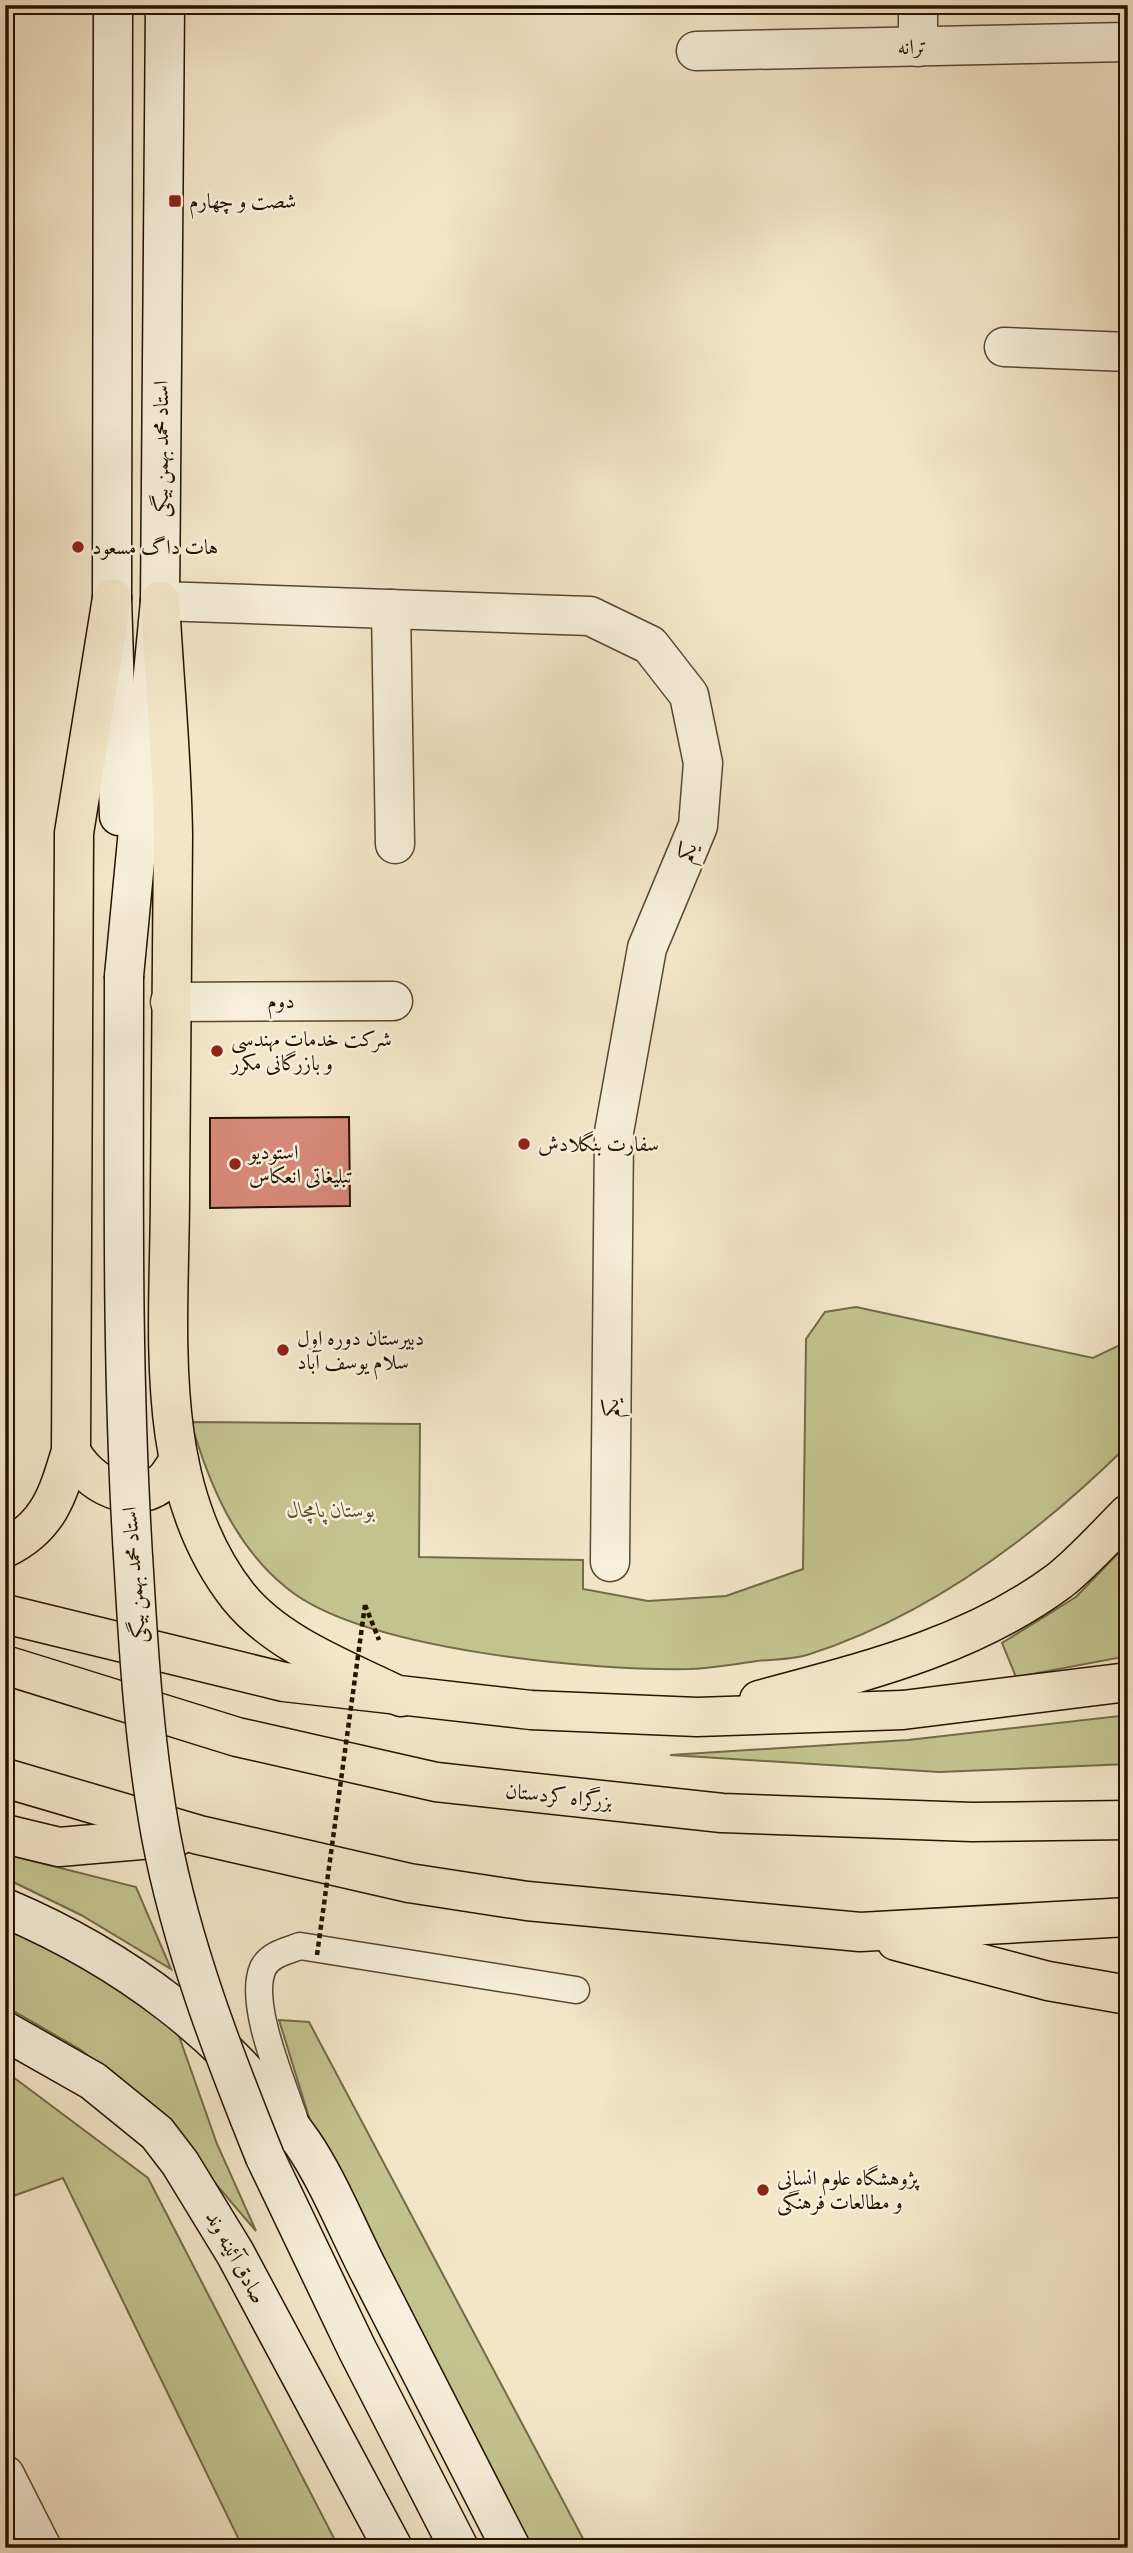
<svg xmlns="http://www.w3.org/2000/svg" width="1133" height="2553" font-family="'IM FELL Double Pica',Amiri,serif">
<style>
.green{fill:#c3c390;stroke:#746a48;stroke-width:2}
.building{fill:#d68978;stroke:#251200;stroke-width:2}
.lines{fill:none;stroke-linecap:round;stroke-linejoin:round}
.service-casing{stroke:#584732;stroke-width:29}
.minor-casing{stroke:#584732;stroke-width:41}
.secondary-casing{stroke:#251200;stroke-width:41}
.trunk-casing{stroke:#251200;stroke-width:41}
.path{stroke:#251200;stroke-width:4.5;stroke-dasharray:5 3.5;stroke-linecap:butt}
.service{stroke:#f7efdb;stroke-width:26}
.minor{stroke:#f7efdb;stroke-width:38}
.secondary{stroke:#f7efdb;stroke-width:38}
.trunk{stroke:#f3e6c7;stroke-width:38}
.secondary-bridge-casing{stroke:#251200;stroke-width:41;stroke-linecap:butt}
.path-bridge{stroke:#251200;stroke-width:4.5;stroke-dasharray:5 3.5;stroke-linecap:butt}
.secondary-bridge{stroke:#f7efdb;stroke-width:38}
.poi-dot{fill:#8f2418;stroke:#f7efdb;stroke-width:2.5}
.labels{text-anchor:middle;stroke-width:5;stroke-linejoin:round;paint-order:stroke}
.street-label{font-size:21px;fill:#251200;stroke:#f7efdb}
.poi-label{font-size:21px;fill:#251200;stroke:#f7efdb;text-anchor:start}
.park-label{font-size:21px;font-style:italic;fill:#5c5032;stroke:#f7efdb}
</style>
<rect width="100%" height="100%" fill="#f3e6c7"/>
<filter id="stains"><feTurbulence type="fractalNoise" baseFrequency=".00286" numOctaves="4"/><feColorMatrix values="0 0 0 0 .2 0 0 0 0 .09 0 0 0 0 .02 0 0 0 .5 -.17"/></filter>
<radialGradient id="worn" r=".72"><stop offset=".6" stop-color="#630" stop-opacity="0"/><stop offset="1" stop-color="#630" stop-opacity=".3"/></radialGradient>
<g class="green">
<path d="M856,1307l237,51 35,-17v104c-91,90 -199,171 -321,210 -16,5 -34,4 -50,6 -22,3 -45,7 -67,8 -99,2 -326,-19 -402,-80 -53,-42 -79,-105 -97,-167l229,2 -1,133 164,3v29l65,12 78,-5 77,-27 3,-230 19,-27z"/>
<polygon points="1128,1543 1128,1656 1016,1677 1002,1643 1076,1597"/>
<polygon points="1128,1715 1128,1764 939,1772 670,1755 908,1740"/>
<polygon points="5,1854 136,1887 171,1969 81,1915 5,1878"/>
<polygon points="5,1918 173,2019 217,2144 256,2231 151,2108 81,2050 5,2006"/>
<polygon points="279,2020 309,2022 588,2548 533,2548 317,2143"/>
<polygon points="5,2071 148,2178 339,2548 243,2548 63,2178 5,2199"/>
</g>
<polygon class="building" points="349,1117 350,1206 210,1208 210,1118"/>
<g class="lines">
<g class="service-casing">
<path id="service" d="M295,2121c-11,-36 -48,-117 -32,-153 7,-14 24,-17 37,-22l276,44"/>
</g>
<g class="minor-casing">
<g id="minor">
<polyline points="918,47 918,5"/>
<polyline points="696,51 1128,42"/>
<polyline points="1004,347 1128,352"/>
<polyline points="160,601 590,616 650,645 689,695 703,763 698,826 647,948 614,1132 610,1562"/>
<polyline points="391,609 395,844"/>
<polyline points="170,1002 393,1001"/>
<polyline points="5,2475 42,2548"/>
</g>
</g>
<g class="secondary-casing">
<g id="secondary">
<polyline points="113,5 112,598 119,816"/>
<polyline points="124,976 160,601 165,5"/>
<path d="M5,1908c118,50 223,127 297,234 25,36 45,86 66,127 47,93 95,186 143,279"/>
<polyline points="5,2031 93,2081 157,2133 180,2163 235,2253 393,2548"/>
<polyline points="265,2157 357,2349 459,2548"/>
</g>
</g>
<g class="trunk-casing">
<g id="trunk">
<path d="M160,601c4,78 12,157 13,235 0,119 -3,238 -3,357 0,133 -20,291 68,403 39,49 109,74 163,101"/>
<path d="M71,1451c16,32 64,60 95,28 5,-6 9,-13 13,-19"/>
<path d="M5,1548c44,-21 53,-54 66,-97l3,-618 38,-235"/>
<polyline points="5,1614 284,1682 531,1710 697,1717 903,1710 1128,1682"/>
<polyline points="5,1665 237,1737 436,1782 722,1813 972,1822 1128,1820"/>
<path d="M759,1700c104,-28 211,-53 300,-119 24,-19 47,-45 69,-67"/>
<polyline points="5,1778 199,1835 409,1883 527,1901 860,1932 1128,1917"/>
<polyline points="5,1834 59,1847 176,1837"/>
<polyline points="896,1941 1048,1981 1128,1995"/>
</g>
</g>
<polyline class="path" points="365,1605 379,1640"/>
<use href="#service" class="service"/>
<use href="#minor" class="minor"/>
<use href="#secondary" class="secondary"/>
<use href="#trunk" class="trunk"/>
<g class="secondary-bridge-casing">
<path id="secondary-bridge" d="M124,976c0,199 -3,398 10,596 5,88 11,177 27,264 21,111 62,217 104,321"/>
</g>
<polyline class="path-bridge" points="317,1955 365,1605"/>
<use href="#secondary-bridge" class="secondary-bridge"/>
</g>
<g class="poi-dot">
<rect x="168" y="194" width="14" height="14" rx="3.5"/>
<circle cx="78" cy="547" r="7"/>
<circle cx="217" cy="1051" r="7"/>
<circle cx="524" cy="1144" r="7"/>
<circle cx="235" cy="1164" r="7"/>
<circle cx="283" cy="1350" r="7"/>
<circle cx="763" cy="2190" r="7"/>
</g>
<g class="labels">
<g class="street-label">
<text transform="translate(912 47) rotate(-1)" y="7">ترانه</text>
<text transform="translate(161 449) rotate(-90)" y="7">استاد محمد بهمن بیگی</text>
<text transform="translate(687 852) rotate(-67)" y="7">یکم</text>
<text x="281" y="1008">دوم</text>
<text transform="translate(611 1408) rotate(-89)" y="7">یکم</text>
<text transform="translate(134 1575) rotate(-94)" y="7">استاد محمد بهمن بیگی</text>
<text transform="translate(559 1796) rotate(6)" y="7">بزرگراه کردستان</text>
<text transform="translate(236 2257) rotate(61)" y="7">صادق آئینه وند</text>
</g>
<g class="poi-label">
<text x="189" y="208">شصت و چهارم</text>
<text x="92" y="554">هات داگ مسعود</text>
<text x="231" y="1046">شرکت خدمات مهندسی<tspan x="231" dy="24">و بازرگانی مکرر</tspan></text>
<text x="538" y="1151">سفارت بنگلادش</text>
<text x="249" y="1159">استودیو<tspan x="249" dy="24">تبلیغاتی انعکاس</tspan></text>
<text x="297" y="1345">دبیرستان دوره اول<tspan x="297" dy="24">سلام یوسف آباد</tspan></text>
<text x="777" y="2185">پژوهشگاه علوم انسانی<tspan x="777" dy="24">و مطالعات فرهنگی</tspan></text>
</g>
<g class="park-label">
<text x="331" y="1517">بوستان پامچال</text>
</g>
</g>
<rect width="1133" height="2553" fill="none" stroke="#f3e6c7" stroke-width="28"/>
<rect x="7" y="7" width="1119" height="2539" fill="none" stroke="#251200" stroke-width="3.5"/>
<rect x="14" y="14" width="1105" height="2525" fill="none" stroke="#251200" stroke-width="2"/>
<rect width="100%" height="100%" filter="url(#stains)"/>
<rect width="100%" height="100%" fill="url(#worn)"/>
</svg>
